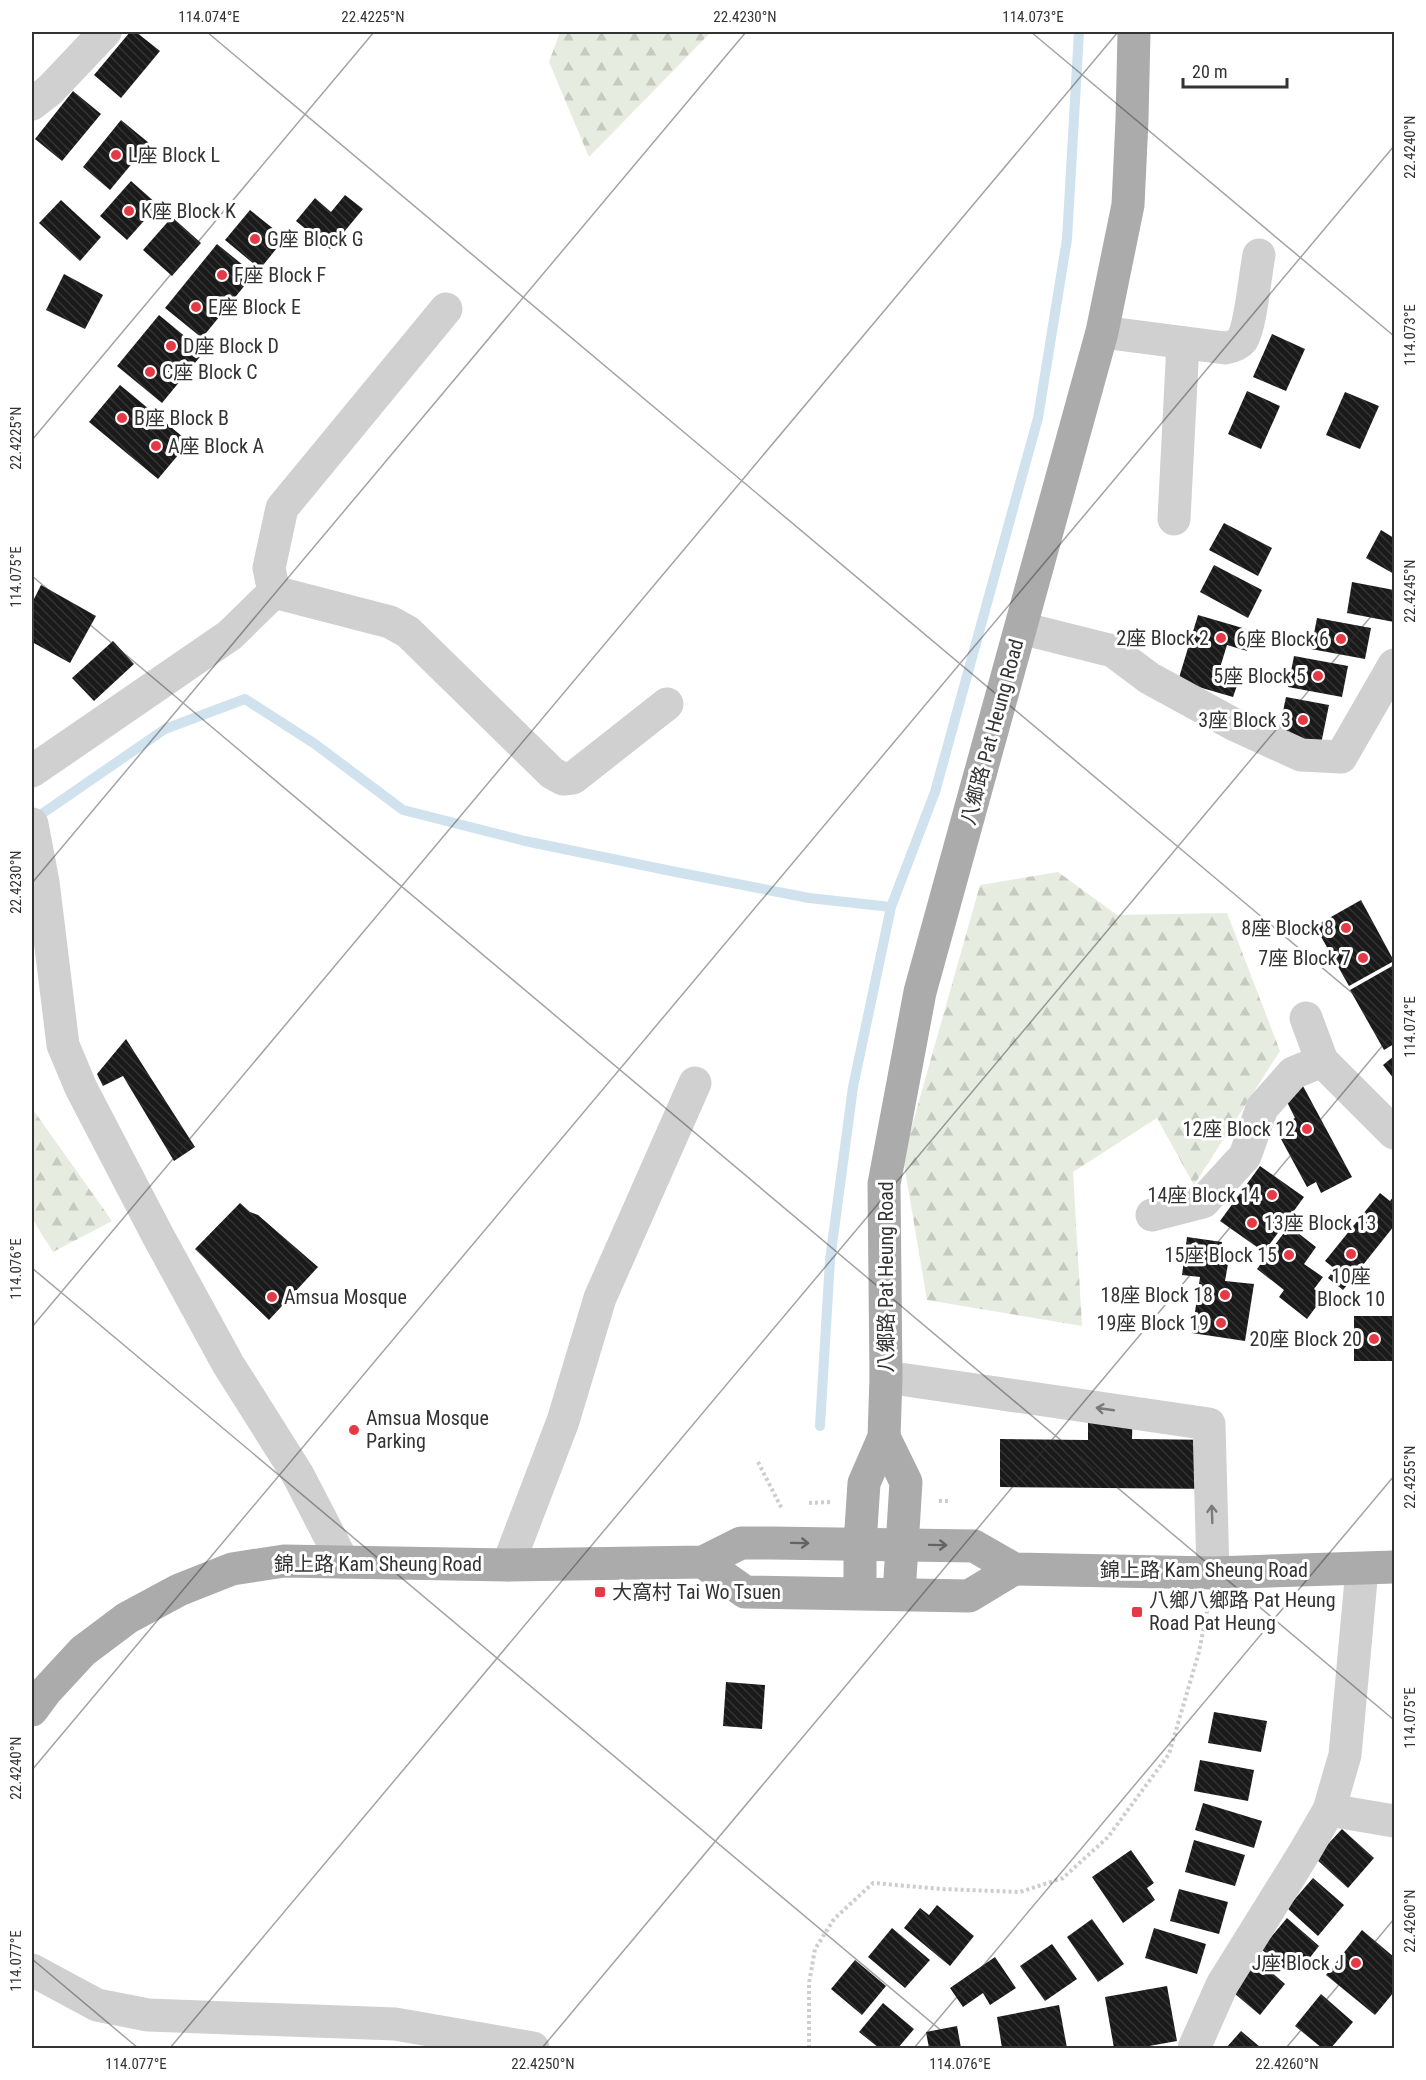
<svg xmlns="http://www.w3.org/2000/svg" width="1426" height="2080" font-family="'Roboto Condensed','Noto Sans TC',sans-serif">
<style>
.forest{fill:url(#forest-firs)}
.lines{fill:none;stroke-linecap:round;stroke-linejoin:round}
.stream{stroke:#cfe2ee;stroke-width:10}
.building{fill:url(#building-back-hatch)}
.path{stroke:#cdcdcd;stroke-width:4;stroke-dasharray:3 3;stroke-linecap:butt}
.minor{stroke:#d0d0d0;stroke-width:33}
.major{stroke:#ababab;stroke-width:33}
.oneway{stroke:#7a7a7a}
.oneway2{stroke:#636363}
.ticks{fill:none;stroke:#333;stroke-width:1.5;stroke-opacity:0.45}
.poi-dot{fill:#e63946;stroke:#fff;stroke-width:2}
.labels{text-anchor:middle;stroke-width:6;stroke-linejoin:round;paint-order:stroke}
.poi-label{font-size:20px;fill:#333;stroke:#fff;text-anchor:start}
.street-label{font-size:20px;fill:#333;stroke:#fff}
.neatline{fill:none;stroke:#333;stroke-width:2}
.ticks-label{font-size:15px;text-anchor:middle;fill:#333}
</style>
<defs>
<pattern id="forest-firs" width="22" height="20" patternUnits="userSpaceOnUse" patternTransform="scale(1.5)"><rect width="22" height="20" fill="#e6ecdf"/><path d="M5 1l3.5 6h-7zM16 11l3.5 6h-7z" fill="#c6cbc0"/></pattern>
<pattern id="building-back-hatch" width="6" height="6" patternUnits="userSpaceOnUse" patternTransform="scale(1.5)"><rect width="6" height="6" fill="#1a1a1a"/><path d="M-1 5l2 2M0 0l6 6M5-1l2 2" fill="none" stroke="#333"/></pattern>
</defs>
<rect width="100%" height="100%" fill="#fff"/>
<g class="forest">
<polygon points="560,32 711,32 589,157 549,62"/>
<polygon points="1058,872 1117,915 1227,913 1280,1051 1194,1185 1157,1118 1073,1172 1082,1326 927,1300 903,1158 980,885"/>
<polygon points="32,1086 34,1111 112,1221 53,1252 32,1218"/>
</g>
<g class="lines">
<g class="stream">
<polyline points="33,820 165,729 245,699 315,744 403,810 525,841 676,872 809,898 891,907"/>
<polyline points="820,1426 830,1260 853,1087 891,907 935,792 1038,418 1067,239 1079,32"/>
</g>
</g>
<g class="building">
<polygon points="130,32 136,32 160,51 121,98 94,75"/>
<polygon points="73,91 101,114 62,161 35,139"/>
<polygon points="121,120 149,143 110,190 83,167"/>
<polygon points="131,181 158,205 127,240 100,216"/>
<polygon points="345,195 363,209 330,249 296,221 315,198 331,212"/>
<polygon points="61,200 101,237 80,261 39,223"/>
<polygon points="250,210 285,238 260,269 225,240"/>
<polygon points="172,217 201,243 172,276 143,250"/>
<polygon points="217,244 254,274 202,338 165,308"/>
<polygon points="64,274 103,295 85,329 46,310"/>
<polygon points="159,315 204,352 162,403 117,366"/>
<polygon points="1272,334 1305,349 1286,391 1253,377"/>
<polygon points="120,385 189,442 158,479 89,422"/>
<polygon points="1247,391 1280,406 1261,449 1228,434"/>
<polygon points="1345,392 1379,406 1360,449 1326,435"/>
<polygon points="1224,523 1272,548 1258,576 1209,550"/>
<polygon points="1381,530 1394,538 1394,574 1366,558"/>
<polygon points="1214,565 1262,590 1248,618 1200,592"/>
<polygon points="1352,582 1394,590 1394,622 1347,613"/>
<polygon points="41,585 96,616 70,663 32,642 32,603"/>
<polygon points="1198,615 1253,631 1247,651 1227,645 1219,671 1240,677 1233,697 1178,681"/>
<polygon points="1317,618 1371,628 1365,659 1311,649"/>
<polygon points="113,641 134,664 94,701 72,678"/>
<polygon points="1294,656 1348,666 1342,697 1288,687"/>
<polygon points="1286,697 1329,705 1321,744 1278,735"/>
<polygon points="1361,900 1394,961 1349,986 1315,926"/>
<polygon points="1394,965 1394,1044 1384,1050 1350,990"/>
<polygon points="126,1039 195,1147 174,1161 123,1076 103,1086 97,1074"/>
<polygon points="1394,1056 1394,1079 1383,1065"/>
<polygon points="1303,1086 1352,1177 1321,1193 1316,1182 1307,1187 1281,1139 1290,1134 1284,1124 1295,1118 1284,1096"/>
<polygon points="1260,1166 1304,1197 1264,1252 1220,1221"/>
<polygon points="1380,1193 1390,1201 1394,1196 1394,1226 1343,1290 1328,1278 1335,1269 1325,1261"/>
<polygon points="240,1203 250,1212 258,1215 318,1267 269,1320 195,1249"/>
<polygon points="1289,1226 1316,1247 1304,1264 1323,1277 1314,1289 1324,1296 1307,1319 1279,1297 1284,1290 1257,1269"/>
<polygon points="1187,1237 1222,1242 1219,1263 1228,1264 1225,1281 1254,1284 1245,1341 1192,1333 1200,1277 1182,1275"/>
<rect x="1354" y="1316" width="40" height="45"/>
<polygon points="1088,1402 1133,1403 1132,1439 1221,1440 1220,1489 1000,1487 1000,1439 1088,1440"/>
<polygon points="726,1682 765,1685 762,1729 723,1726"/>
<polygon points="1214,1712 1267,1721 1261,1752 1208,1743"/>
<polygon points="1200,1760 1254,1770 1248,1801 1194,1791"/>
<polygon points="1203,1803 1262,1821 1254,1848 1195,1830"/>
<polygon points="1342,1829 1374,1858 1348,1888 1315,1858"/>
<polygon points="1194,1840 1245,1855 1235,1886 1185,1872"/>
<polygon points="1131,1850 1154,1883 1147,1888 1155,1900 1123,1923 1092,1877"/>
<polygon points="1313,1878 1344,1905 1318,1936 1287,1908"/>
<polygon points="1179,1889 1228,1902 1219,1934 1170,1921"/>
<polygon points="937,1905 974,1936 950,1966 904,1928 920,1908 929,1915"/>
<polygon points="1287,1918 1319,1946 1301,1969 1295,1964 1288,1972 1261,1949"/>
<polygon points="1092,1919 1124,1964 1098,1982 1067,1937"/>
<polygon points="892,1928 930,1960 905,1988 868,1957"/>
<polygon points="1154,1928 1206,1944 1197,1974 1145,1958"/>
<polygon points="1362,1930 1394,1957 1394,1992 1375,2015 1326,1975"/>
<polygon points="1052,1944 1077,1979 1045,2001 1020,1966"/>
<polygon points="995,1957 1016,1988 990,2005 983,1993 963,2007 950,1988"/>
<polygon points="1254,1957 1285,1984 1260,2015 1228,1988"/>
<polygon points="855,1960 886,1986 862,2015 831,1989"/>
<polygon points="1167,1986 1177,2041 1138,2048 1114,2048 1105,1997"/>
<polygon points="1321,1994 1353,2022 1331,2048 1322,2048 1295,2026"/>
<polygon points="883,2003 914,2029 898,2048 879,2048 859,2032"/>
<polygon points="1059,2005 1067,2048 1002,2048 997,2017"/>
<polygon points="957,2026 961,2048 929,2048 926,2032"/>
<polygon points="1241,2031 1260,2047 1258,2048 1226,2048"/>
</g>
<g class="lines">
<g class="path">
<polyline points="758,1462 782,1509"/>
<polyline points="939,1501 948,1501"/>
<polyline points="809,1503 830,1502"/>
<polyline points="809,2048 809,1983 815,1949 834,1919 873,1883 942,1889 1020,1892 1063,1878 1108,1837 1169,1754 1199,1652 1208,1606"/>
</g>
<g class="minor">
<polyline points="32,104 50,90 105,32"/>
<path d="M1102,332l123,16c6,-1 13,-3 17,-8 9,-14 13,-66 17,-85"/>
<polyline points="1174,519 1183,343"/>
<polyline points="274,592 390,622 408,632 552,773 563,779 573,778 667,704"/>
<polyline points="1021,628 1113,651 1149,678 1235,725 1301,755 1341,757 1394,665"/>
<polyline points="32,771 230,635 274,592 269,568 282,508 446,309"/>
<polyline points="32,824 43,882 63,1045 81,1088 157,1234 228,1364 298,1475 343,1562"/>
<polyline points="1306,1018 1322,1061 1394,1133"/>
<polyline points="1152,1215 1203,1202 1245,1156 1262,1108 1293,1073 1322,1061"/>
<polyline points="886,1377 1209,1424 1213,1573"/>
<polyline points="508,1565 563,1421 600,1298 695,1083"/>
<polyline points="1329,1810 1394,1821"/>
<polyline points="32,1970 97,2005 148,2015 395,2024 533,2048"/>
<polyline points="1194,2048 1222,1985 1304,1853 1329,1810 1345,1755 1362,1569"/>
</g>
<g class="major">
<polyline points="884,1437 906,1482 899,1594"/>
<polyline points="703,1562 745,1592 969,1596 1014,1569"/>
<polyline points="860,1593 860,1544 864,1483 884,1437 886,1377 884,1184 920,992 1102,332 1128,205 1132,120 1134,32"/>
<polyline points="32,1710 46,1691 83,1651 127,1618 179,1590 232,1569 284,1561 508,1565 703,1562 741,1543 771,1543 974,1546 1014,1569 1213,1573 1394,1567"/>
</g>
</g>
<defs><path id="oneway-shaft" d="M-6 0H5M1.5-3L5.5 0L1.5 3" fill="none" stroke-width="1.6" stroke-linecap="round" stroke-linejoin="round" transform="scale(1.5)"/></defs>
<g class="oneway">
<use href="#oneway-shaft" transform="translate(1105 1409) rotate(-172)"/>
<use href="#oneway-shaft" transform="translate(1212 1514) rotate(-92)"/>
</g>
<g class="oneway2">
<use href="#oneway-shaft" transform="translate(800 1543) rotate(1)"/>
<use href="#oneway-shaft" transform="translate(938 1545) rotate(1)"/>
</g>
<path class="ticks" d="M207,32l1187,996M1031,32l363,304M32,440l342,-408M32,576l1362,1144M32,883l714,-851M32,1268l930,780M32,1327l1086,-1295M32,1770l1362,-1624M32,1959l106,89M170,2048l1224,-1459M542,2048l852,-1016M914,2048l480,-572M1286,2048l108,-129"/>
<g class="poi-dot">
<circle cx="116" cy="155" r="6"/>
<circle cx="129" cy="211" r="6"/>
<circle cx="255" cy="239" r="6"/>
<circle cx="222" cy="275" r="6"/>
<circle cx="196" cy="307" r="6"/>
<circle cx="171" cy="346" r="6"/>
<circle cx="150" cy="372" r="6"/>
<circle cx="122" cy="418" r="6"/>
<circle cx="156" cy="446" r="6"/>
<circle cx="1221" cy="638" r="6"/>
<circle cx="1341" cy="639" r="6"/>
<circle cx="1318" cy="676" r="6"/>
<circle cx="1303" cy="720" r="6"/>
<circle cx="1346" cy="928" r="6"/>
<circle cx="1363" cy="958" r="6"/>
<circle cx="1307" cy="1129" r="6"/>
<circle cx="1272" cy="1195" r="6"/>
<circle cx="1252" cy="1223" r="6"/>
<circle cx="1351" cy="1254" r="6"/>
<circle cx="1289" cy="1255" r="6"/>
<circle cx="1225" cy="1295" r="6"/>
<circle cx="272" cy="1297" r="6"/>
<circle cx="1221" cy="1323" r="6"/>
<circle cx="1374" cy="1339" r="6"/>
<circle cx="354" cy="1430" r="6"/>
<rect x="594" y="1586" width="12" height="12" rx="3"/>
<rect x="1131" y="1606" width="12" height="12" rx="3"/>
<circle cx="1356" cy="1963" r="6"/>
</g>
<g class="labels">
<g class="poi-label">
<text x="128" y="162">L座 Block L</text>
<text x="141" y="218">K座 Block K</text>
<text x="267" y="246">G座 Block G</text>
<text x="234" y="282">F座 Block F</text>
<text x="208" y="314">E座 Block E</text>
<text x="183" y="353">D座 Block D</text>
<text x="162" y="379">C座 Block C</text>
<text x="134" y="425">B座 Block B</text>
<text x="168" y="453">A座 Block A</text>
<text x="1209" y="645" text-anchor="end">2座 Block 2</text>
<text x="1329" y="646" text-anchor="end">6座 Block 6</text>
<text x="1306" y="683" text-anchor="end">5座 Block 5</text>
<text x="1291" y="727" text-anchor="end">3座 Block 3</text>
<text x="1334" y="935" text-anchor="end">8座 Block 8</text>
<text x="1351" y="965" text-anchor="end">7座 Block 7</text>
<text x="1295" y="1136" text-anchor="end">12座 Block 12</text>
<text x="1260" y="1202" text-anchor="end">14座 Block 14</text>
<text x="1264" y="1230">13座 Block 13</text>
<text x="1277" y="1262" text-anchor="end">15座 Block 15</text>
<text x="1351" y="1283" text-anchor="middle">10座<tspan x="1351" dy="23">Block 10</tspan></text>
<text x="1213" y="1302" text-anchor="end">18座 Block 18</text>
<text x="284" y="1304">Amsua Mosque</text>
<text x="1209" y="1330" text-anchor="end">19座 Block 19</text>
<text x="1362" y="1346" text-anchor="end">20座 Block 20</text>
<text x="366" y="1425">Amsua Mosque<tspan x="366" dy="23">Parking</tspan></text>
<text x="612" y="1599">大窩村 Tai Wo Tsuen</text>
<text x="1149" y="1607">八鄉八鄉路 Pat Heung<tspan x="1149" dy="23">Road Pat Heung</tspan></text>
<text x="1344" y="1970" text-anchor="end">J座 Block J</text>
</g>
<g class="street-label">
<text transform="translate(992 732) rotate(-75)" y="7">八鄉路 Pat Heung Road</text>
<text transform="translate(886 1277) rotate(-90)" y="7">八鄉路 Pat Heung Road</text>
<text x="378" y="1571">錦上路 Kam Sheung Road</text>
<text x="1204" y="1577">錦上路 Kam Sheung Road</text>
</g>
</g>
<rect width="1426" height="2080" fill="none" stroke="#ffffff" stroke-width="66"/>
<path d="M1183 78v9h104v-9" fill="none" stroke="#333333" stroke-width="3"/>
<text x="1192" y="78" font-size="18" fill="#333333" stroke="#ffffff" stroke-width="4.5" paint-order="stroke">20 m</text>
<rect x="33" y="33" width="1360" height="2014" class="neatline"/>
<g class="ticks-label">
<text x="209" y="22">114.074°E</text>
<text x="373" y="22">22.4225°N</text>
<text x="745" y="22">22.4230°N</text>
<text x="1033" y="22">114.073°E</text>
<text transform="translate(1410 147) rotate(-90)" y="5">22.4240°N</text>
<text transform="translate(1410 335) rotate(-90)" y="5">114.073°E</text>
<text transform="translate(16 438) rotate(-90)" y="5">22.4225°N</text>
<text transform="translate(16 577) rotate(-90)" y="5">114.075°E</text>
<text transform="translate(1410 591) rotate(-90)" y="5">22.4245°N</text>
<text transform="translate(16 882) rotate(-90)" y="5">22.4230°N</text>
<text transform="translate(1410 1027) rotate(-90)" y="5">114.074°E</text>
<text transform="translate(16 1269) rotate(-90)" y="5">114.076°E</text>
<text transform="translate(1410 1477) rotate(-90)" y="5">22.4255°N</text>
<text transform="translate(1410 1718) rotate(-90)" y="5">114.075°E</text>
<text transform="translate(16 1768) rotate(-90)" y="5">22.4240°N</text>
<text transform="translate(1410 1921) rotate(-90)" y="5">22.4260°N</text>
<text transform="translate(16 1961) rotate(-90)" y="5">114.077°E</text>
<text x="136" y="2069">114.077°E</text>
<text x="543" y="2069">22.4250°N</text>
<text x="960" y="2069">114.076°E</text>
<text x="1287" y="2069">22.4260°N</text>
</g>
</svg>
